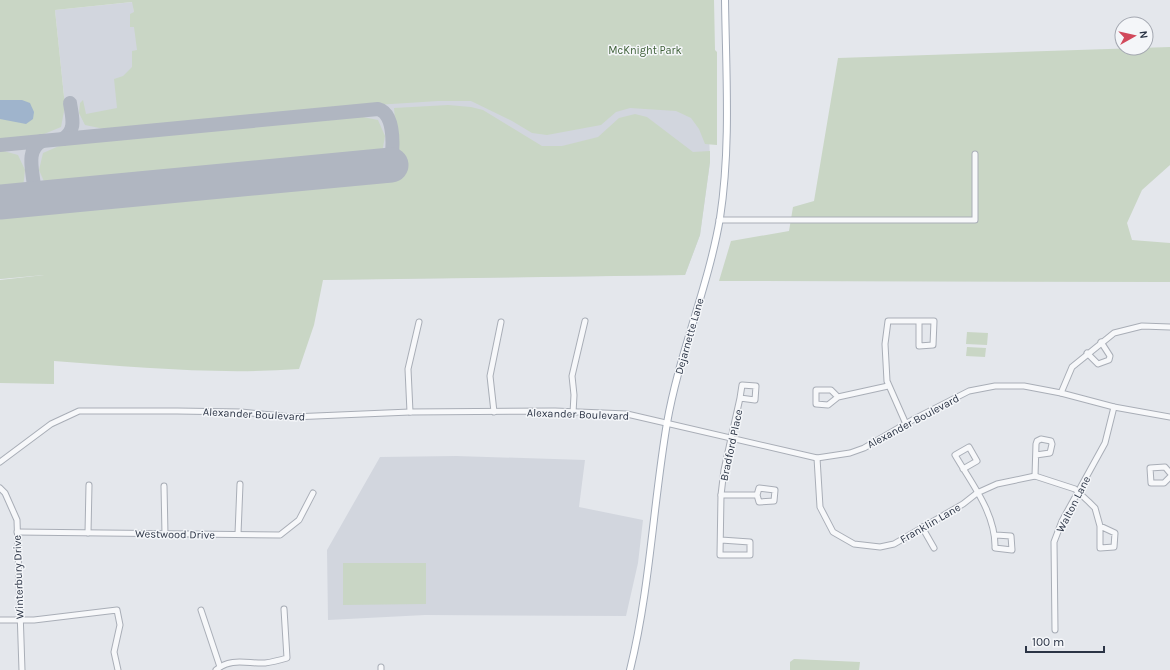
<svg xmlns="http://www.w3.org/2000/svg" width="1170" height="670" font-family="Karla,sans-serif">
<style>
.built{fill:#d2d6de}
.green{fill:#c9d6c5}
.water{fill:#9fb4cc}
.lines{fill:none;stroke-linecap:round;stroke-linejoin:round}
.taxiway{stroke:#b0b6c1;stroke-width:14}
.runway{stroke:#b0b6c1;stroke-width:35}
.minor-casing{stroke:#a9aeb7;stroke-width:7}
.major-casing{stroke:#a3abb8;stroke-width:8}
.minor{stroke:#f7f8fa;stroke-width:5}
.major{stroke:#fff;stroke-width:6}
.labels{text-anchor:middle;stroke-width:3;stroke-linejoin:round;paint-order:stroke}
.park-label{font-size:11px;fill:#3f6138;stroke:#f4f6f9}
.street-label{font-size:11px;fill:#2b3445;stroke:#f4f6f9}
</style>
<rect width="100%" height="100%" fill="#e4e7ec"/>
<g class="built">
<polygon points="133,2 139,62 336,90 708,100 710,162 700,235 685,275 299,280 58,273 0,279 0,98 64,96 55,10"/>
<polygon points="456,456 585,460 579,507 643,520 638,563 626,616 425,615 328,620 327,550 380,457"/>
</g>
<g class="green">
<polygon points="0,0 714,0 715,50 717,52 717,145 705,144 699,129 691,118 676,111 630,108 616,112 601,125 547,135 532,133 512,121 471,101 438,101 345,107 109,130 85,125 79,113 80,103 83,100 86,114 117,108 114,79 123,76 132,67 132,51 137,50 134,27 130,27 130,14 134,12 132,2 55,10 65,106 61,127 37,137 0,140"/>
<polygon points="1170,47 1170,165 1142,190 1127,223 1132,240 1170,243 1170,282 719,281 731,241 789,231 793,207 814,201 838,58"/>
<path d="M448,105l23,2 12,3 59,36h20l36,-9 21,-19 16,-4 12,3 46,35 17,-1v11l-10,73 -15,40 -362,5 -9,45 -15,44c-82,6 -163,-2 -245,-8v23l-54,-1v-103l44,-5 -44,4v-65l400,-38 -6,-68z"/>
<polygon points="353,115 378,120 385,136 382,153 46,186 39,170 43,153 66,143"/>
<polygon points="0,150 18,155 25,170 23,188 0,190"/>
<polygon points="967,332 988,333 987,345 966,344"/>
<polygon points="967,347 986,348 985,357 966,356"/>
<polygon points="343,563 426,563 426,604 343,605"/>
<polygon points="794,659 860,662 859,670 790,670 790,662"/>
</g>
<polygon class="water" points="0,100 22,100 30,103 34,112 33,119 26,124 0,119"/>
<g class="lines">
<g class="taxiway">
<path d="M63,139c14,-9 9,-22 7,-36"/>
<path d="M0,145l378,-36c18,5 15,40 13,56"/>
<polyline points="34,187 41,195 50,197"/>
<path d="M21,200l9,-5 4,-8c-1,-16 -9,-37 8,-46"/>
</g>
<polyline class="runway" points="0,202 391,165"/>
<g class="minor-casing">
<g id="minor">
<polyline points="719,220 975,220 975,154"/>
<polyline points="1087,353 1098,364 1109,360 1110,356 1101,342"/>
<polyline points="1061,393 1072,367 1114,333 1142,326 1170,327"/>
<polyline points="838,397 831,390 816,390 816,404 828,405 838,397 888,386"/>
<polyline points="410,412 408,369 419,322"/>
<polyline points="494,412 490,376 501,322"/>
<polyline points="573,413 574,395 572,376 585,321"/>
<polyline points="906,424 887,381 885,344 888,321 934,321 933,345 919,346 919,321"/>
<polyline points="817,458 820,507 833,532 854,544 880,547 894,544 963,504 977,493 997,484 1035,476 1075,489 1089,502 1095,508 1100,526 1100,548 1114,547 1115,533 1100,526"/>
<polyline points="0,462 51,424 79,411 177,411 241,412 292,417 410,412 555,411 627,414 817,458 850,453 864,448 914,419 969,391 995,386 1024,386 1061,393 1114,407 1170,417"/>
<path d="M963,469l14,-8 -8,-14 -14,8c17,29 41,59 40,93l17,2 -1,-14 -15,-1"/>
<polyline points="1170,473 1165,467 1150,468 1151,483 1164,483 1170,477"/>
<polyline points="1035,476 1036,444 1037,441 1041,439 1051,441 1052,444 1050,453 1036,455"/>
<polyline points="164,486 165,534"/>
<polyline points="0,488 5,493 17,520 22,670"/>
<polyline points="721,495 757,495 759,502 774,501 775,490 759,488 757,495"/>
<polyline points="922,527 934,548"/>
<polyline points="17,532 280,535 299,520 313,493"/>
<polyline points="88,533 89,485"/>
<polyline points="238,534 240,484"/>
<polyline points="721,540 750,542 750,555 720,555 721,495 724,470 740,398 755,400 756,386 742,385 740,398"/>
<polyline points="201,610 220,667"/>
<polyline points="0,620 34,620 117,610 120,625 114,652 118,670"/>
<polyline points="1055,630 1054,542 1062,521 1105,443 1114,407"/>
<path d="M216,670c15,-13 32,-6 49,-7 7,-1 15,-3 22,-5l-3,-49"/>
<polyline points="381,670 381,667"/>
</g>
</g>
<g class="major-casing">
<path id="major" d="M630,670c20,-81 23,-165 37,-247 12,-69 41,-135 53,-205 11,-72 6,-145 5,-218"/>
</g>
<use href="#minor" class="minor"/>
<use href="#major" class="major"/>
</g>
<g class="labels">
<g class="park-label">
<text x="645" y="54">McKnight Park</text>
</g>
<g class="street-label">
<text transform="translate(689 336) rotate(-74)" y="4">Dejarnette Lane</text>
<text transform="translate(254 414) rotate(3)" y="4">Alexander Boulevard</text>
<text transform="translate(578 414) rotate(2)" y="4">Alexander Boulevard</text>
<text transform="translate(913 421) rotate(-28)" y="4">Alexander Boulevard</text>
<text transform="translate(731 445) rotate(-78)" y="4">Bradford Place</text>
<text transform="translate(1073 504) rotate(-63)" y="4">Walton Lane</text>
<text transform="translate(930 523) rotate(-30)" y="4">Franklin Lane</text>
<text transform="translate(175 534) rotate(1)" y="4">Westwood Drive</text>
<text transform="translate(18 577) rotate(-92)" y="4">Winterbury Drive</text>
</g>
</g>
<g transform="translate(1134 36) rotate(82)"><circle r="19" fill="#f4f6f9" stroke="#a4a8b1"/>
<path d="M0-3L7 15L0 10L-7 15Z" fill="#d1495b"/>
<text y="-6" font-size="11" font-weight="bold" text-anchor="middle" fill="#2b3445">N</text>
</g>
<path d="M1026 646v6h78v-6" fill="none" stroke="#2b3445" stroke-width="2"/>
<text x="1032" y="646" font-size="12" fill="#2b3445" stroke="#f4f6f9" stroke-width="3" paint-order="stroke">100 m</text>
</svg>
